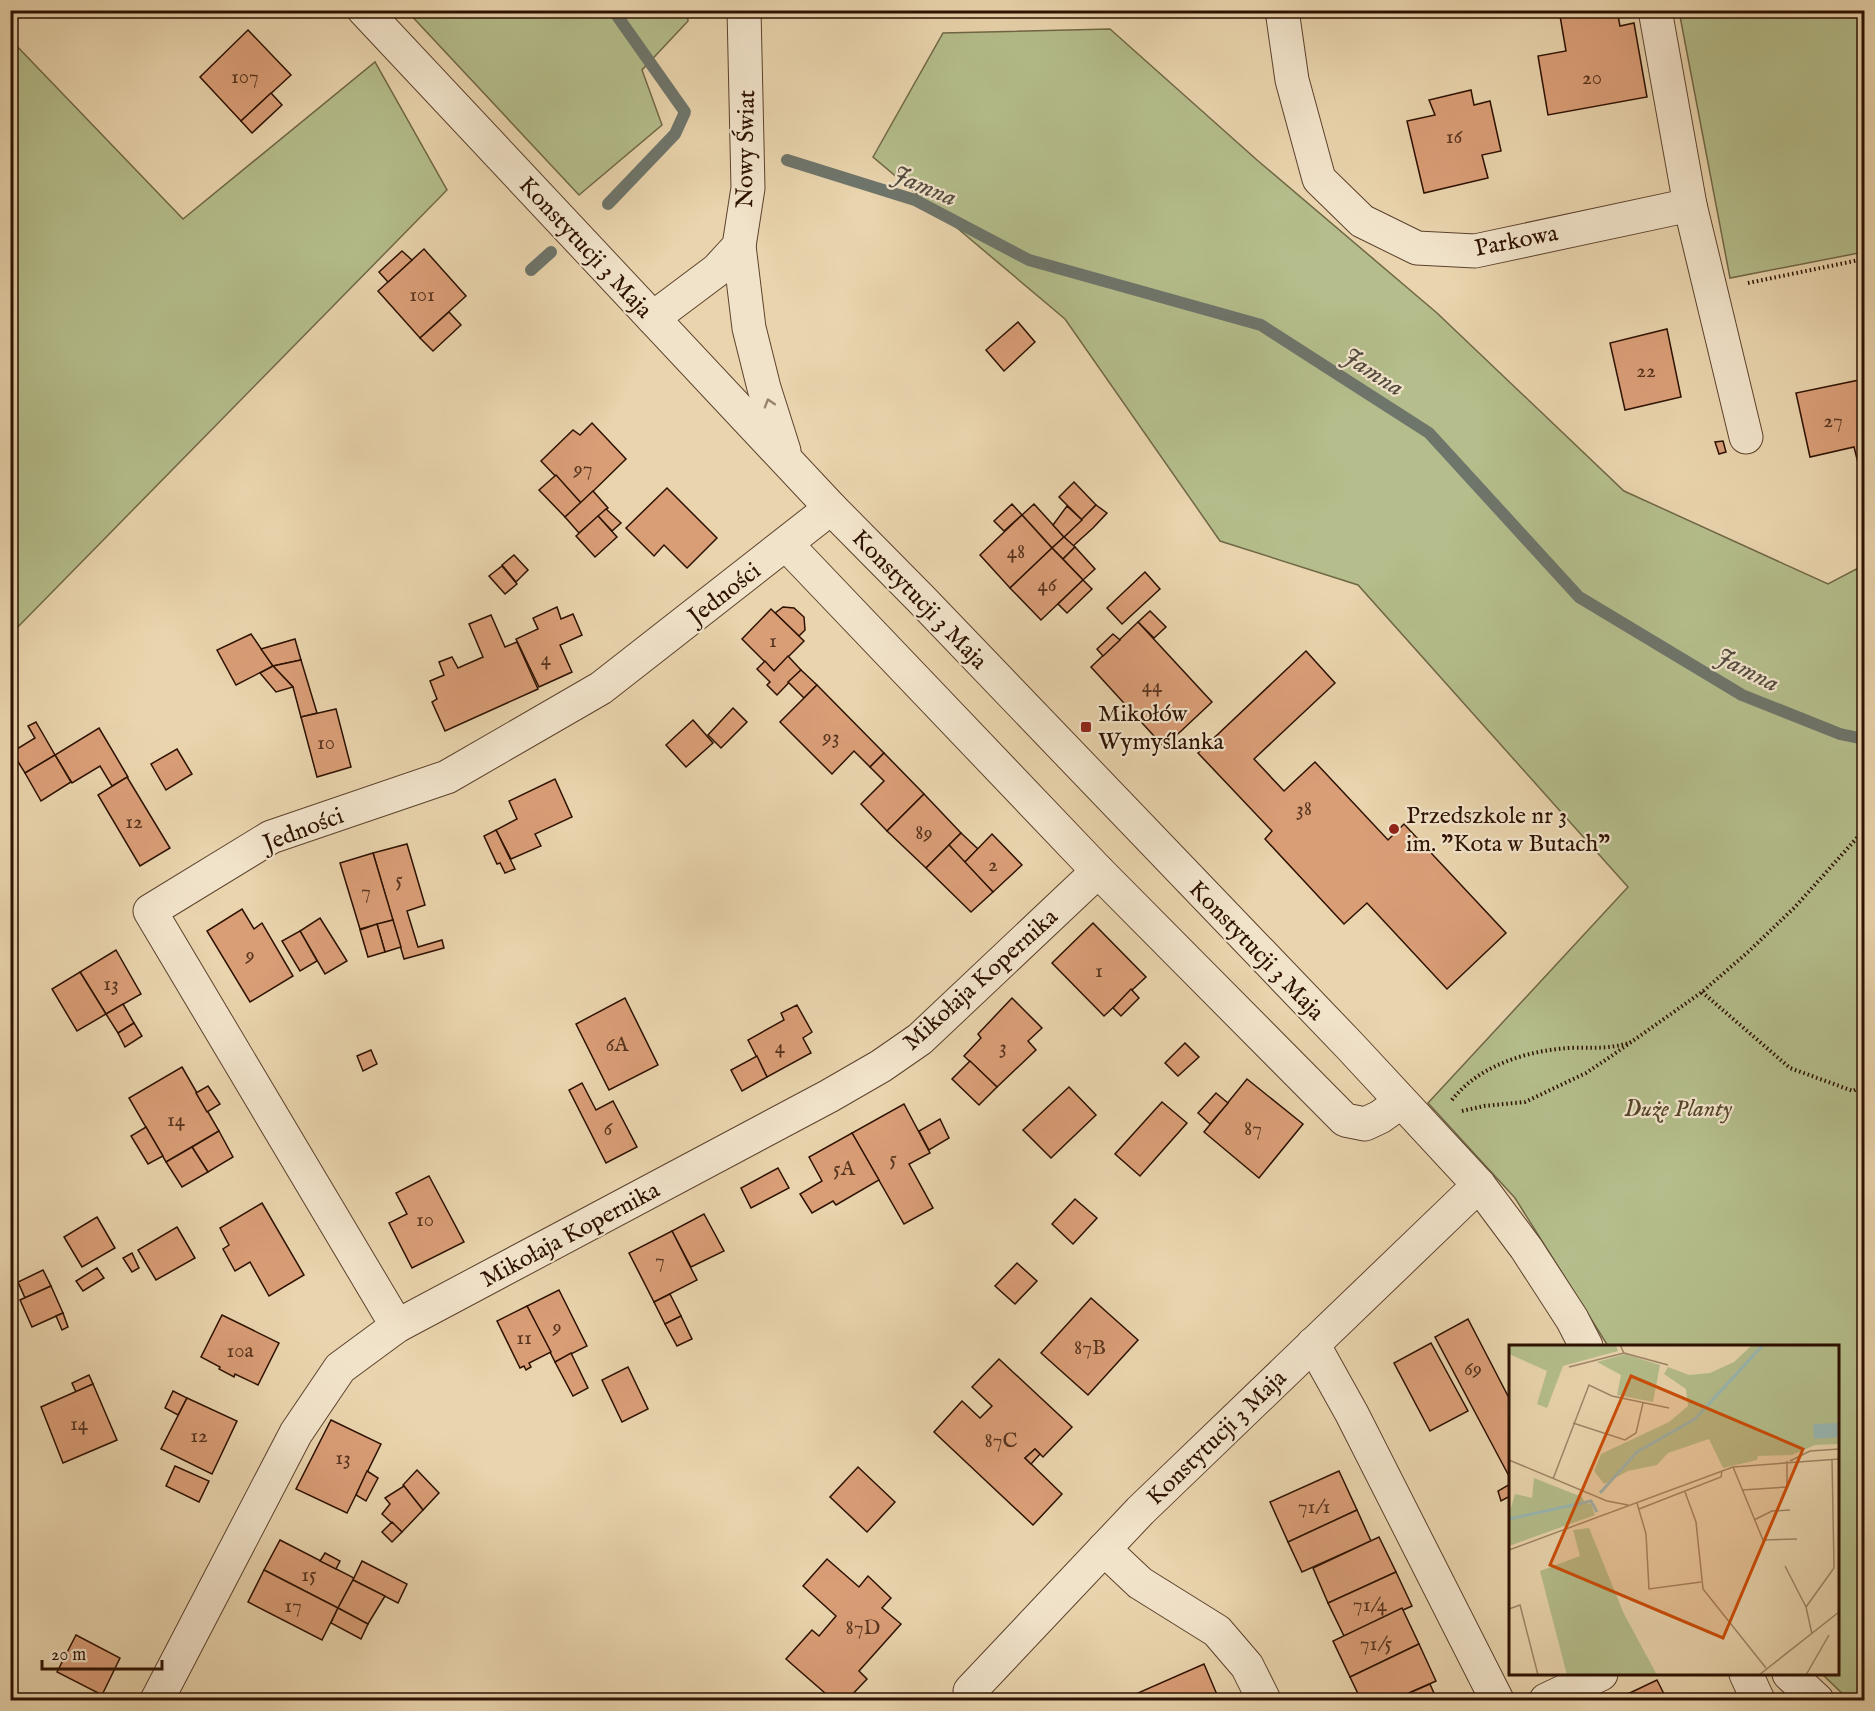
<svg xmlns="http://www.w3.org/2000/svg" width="1875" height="1711" font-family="'IM FELL English',serif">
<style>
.green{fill:#b4bd8b;stroke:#706746;stroke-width:1.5}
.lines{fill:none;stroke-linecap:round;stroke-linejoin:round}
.stream{stroke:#6e756b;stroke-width:12}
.building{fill:#da9e77;stroke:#2d1101;stroke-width:1.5}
.minor-casing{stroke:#5c422c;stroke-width:35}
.path{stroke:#2d1101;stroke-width:4;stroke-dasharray:1.5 3;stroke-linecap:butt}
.minor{stroke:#f1e3ca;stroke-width:33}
.oneway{stroke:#998470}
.poi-dot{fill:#8f2418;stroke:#f1e3ca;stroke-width:2}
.labels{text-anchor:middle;stroke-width:4.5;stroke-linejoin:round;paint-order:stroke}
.number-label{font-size:21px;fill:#58341e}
.street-label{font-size:24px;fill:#2d1101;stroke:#f1e3ca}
.poi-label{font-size:24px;fill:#2d1101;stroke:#f1e3ca;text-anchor:start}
.park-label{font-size:24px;font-style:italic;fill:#56452a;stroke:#f1e3ca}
.water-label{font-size:26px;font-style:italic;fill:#534b3f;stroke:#f1e3ca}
.inset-river{fill:none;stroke:#99b7b2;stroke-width:3}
.inset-road{fill:none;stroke:#9e8668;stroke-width:1.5}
.view{fill:#cc4e0a;fill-opacity:0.15;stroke:#cc4e0a;stroke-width:3}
.inset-edge{fill:none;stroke:#2d1101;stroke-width:3}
</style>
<rect width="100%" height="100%" fill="#e9d4ad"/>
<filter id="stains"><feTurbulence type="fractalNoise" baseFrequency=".00333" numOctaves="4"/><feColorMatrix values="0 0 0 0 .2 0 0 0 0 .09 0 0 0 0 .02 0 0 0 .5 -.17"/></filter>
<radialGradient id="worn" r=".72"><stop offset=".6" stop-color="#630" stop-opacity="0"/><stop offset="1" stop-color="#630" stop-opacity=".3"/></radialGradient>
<g class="green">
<polygon points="687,10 688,21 642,70 662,125 579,195 407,11"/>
<polygon points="1679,11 1864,11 1864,252 1730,278"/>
<polygon points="1110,29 1257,160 1437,313 1624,491 1828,584 1864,565 1864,1700 1849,1700 1822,1674 1838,1674 1838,1346 1608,1346 1515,1198 1428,1103 1628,887 1358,585 1220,541 1065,319 873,157 943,33"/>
<polygon points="11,40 183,219 375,62 447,190 11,634"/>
</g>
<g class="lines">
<g class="stream">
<polyline points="787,160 915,200 1029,260 1261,325 1429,433 1579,597 1742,695 1840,734 1864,739"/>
<polyline points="608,204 675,134 685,112 613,10"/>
<polyline points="531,270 551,252"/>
</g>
</g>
<g class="building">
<polygon points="1559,10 1617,10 1620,26 1634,23 1647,97 1548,115 1538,56 1566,51"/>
<polygon points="248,30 291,75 241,121 200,77"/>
<polygon points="1471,90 1474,105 1490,101 1501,151 1482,155 1488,178 1424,193 1407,121 1435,115 1429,100"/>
<polygon points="271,93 282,105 252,133 241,121"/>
<polygon points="424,249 466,296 420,338 378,291"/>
<polygon points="402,251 412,260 388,282 379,272"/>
<polygon points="449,312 461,325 433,351 420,338"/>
<polygon points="1018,322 1035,342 1004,371 986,350"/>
<polygon points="1667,329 1681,397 1625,410 1610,343"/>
<polygon points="1864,379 1864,462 1858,463 1854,447 1810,457 1796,393"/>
<polygon points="592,423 626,459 581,503 541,461 573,430 580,435"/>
<polygon points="1723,441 1726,452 1719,454 1715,442"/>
<polygon points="556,475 581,503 565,517 539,490"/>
<polygon points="1074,482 1096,505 1082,520 1059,497"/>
<polygon points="667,488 717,538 687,568 664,545 654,556 626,528"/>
<polygon points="593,491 608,508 579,533 565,517"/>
<polygon points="1012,504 1022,515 1004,531 994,521"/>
<polygon points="1034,504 1064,537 1052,548 1022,515"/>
<polygon points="1096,505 1107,513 1093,528 1073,546 1064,537"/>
<polygon points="1067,506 1082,520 1064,537 1053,525"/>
<polygon points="606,509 621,523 612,531 598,516"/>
<polygon points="1022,515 1052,548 1010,588 980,555"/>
<polygon points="598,516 617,537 595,557 576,536"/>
<polygon points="1064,537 1075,547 1063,559 1052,548"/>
<polygon points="1075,547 1095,569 1083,580 1063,559"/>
<polygon points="1052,548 1083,580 1041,620 1010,588"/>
<polygon points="514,555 528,570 516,582 502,565"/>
<polygon points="502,566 517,584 505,594 489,576"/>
<polygon points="1145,572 1160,589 1122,624 1107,608"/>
<polygon points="1083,580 1092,589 1067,613 1058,604"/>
<polygon points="557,607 561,619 573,614 582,635 560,645 572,672 539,687 516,639 538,629 533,618"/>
<polygon points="783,607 794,608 804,617 805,630 799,636 775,613"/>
<polygon points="771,609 804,641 774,671 742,639"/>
<polygon points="1150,611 1166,627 1154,638 1138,622"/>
<polygon points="491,615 505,647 517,642 538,689 445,731 432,702 437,699 430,681 444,675 439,662 452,657 458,668 483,657 469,624"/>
<polygon points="1138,622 1212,702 1164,747 1091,667"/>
<polygon points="251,634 273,666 236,685 217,650"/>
<polygon points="1113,634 1120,640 1103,656 1097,649"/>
<polygon points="295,639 301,660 273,666 261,649"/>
<polygon points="1306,651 1335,683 1254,759 1284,791 1315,762 1388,840 1404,824 1506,933 1447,989 1367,903 1344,924 1265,839 1272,831 1198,753"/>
<polygon points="788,656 801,670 777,695 767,685 770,682 757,669 765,661 774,671"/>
<polygon points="301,660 317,713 301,717 293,687 273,666"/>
<polygon points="273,666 293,687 276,692 260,673"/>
<polygon points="801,670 817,685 804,698 788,682"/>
<polygon points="817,685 884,753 870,767 854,751 832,774 780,722"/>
<polygon points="733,708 747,722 721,748 708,735"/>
<polygon points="336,709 351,767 317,777 301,717"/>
<polygon points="693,720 713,743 686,767 666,745"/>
<polygon points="36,722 55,755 25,773 12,752 35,738 28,726"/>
<polygon points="99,728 128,777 112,786 100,766 72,783 55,755"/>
<polygon points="177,749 192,774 166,790 151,764"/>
<polygon points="884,753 924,794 887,831 861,804 884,781 870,767"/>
<polygon points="55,755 71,782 41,801 25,773"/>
<polygon points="127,777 170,848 140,866 98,795"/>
<polygon points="555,779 572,817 535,834 541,846 511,859 496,830 517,819 509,801"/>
<polygon points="924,794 961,833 926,868 887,831"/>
<polygon points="496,830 515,869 505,873 500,863 497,864 484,836"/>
<polygon points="961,833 978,849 964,863 949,845"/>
<polygon points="992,834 1022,865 993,892 964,863"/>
<polygon points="407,844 425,905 407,911 418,947 442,940 444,948 404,959 373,853"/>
<polygon points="949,845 993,892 971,912 926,868"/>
<polygon points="373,853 393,920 360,929 340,863"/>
<polygon points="242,909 254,929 262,923 293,976 250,1002 207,931"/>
<polygon points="320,918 347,961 325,974 300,931"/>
<polygon points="393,920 401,947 385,952 377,924"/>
<polygon points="1093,923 1146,977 1104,1016 1052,963"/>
<polygon points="377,924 385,952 368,957 360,930"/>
<polygon points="300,931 317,961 300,971 282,941"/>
<polygon points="116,950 141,994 106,1014 80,972"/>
<polygon points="80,972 106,1014 77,1031 52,989"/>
<polygon points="1131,989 1139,998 1121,1016 1113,1008"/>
<polygon points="625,998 658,1065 609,1090 576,1024"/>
<polygon points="1012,998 1042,1028 1028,1041 1036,1050 997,1087 964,1056 981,1038 978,1034"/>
<polygon points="123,1004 134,1023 118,1033 106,1014"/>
<polygon points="797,1005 812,1032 803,1038 811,1053 767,1077 748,1040 784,1020 781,1013"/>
<polygon points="134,1023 142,1036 125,1047 118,1033"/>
<polygon points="1185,1043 1199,1057 1178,1076 1165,1063"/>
<polygon points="371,1050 377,1064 363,1071 357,1056"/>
<polygon points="757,1056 767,1077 742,1091 731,1070"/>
<polygon points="970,1061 997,1087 979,1105 952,1079"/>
<polygon points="182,1067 219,1131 166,1162 129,1098"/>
<polygon points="1247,1079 1303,1124 1259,1178 1204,1132"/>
<polygon points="582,1083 596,1110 613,1101 637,1147 606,1163 569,1090"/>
<polygon points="208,1086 220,1104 207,1112 196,1093"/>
<polygon points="1069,1087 1096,1115 1051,1158 1023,1130"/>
<polygon points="1216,1093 1228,1103 1210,1124 1198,1113"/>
<polygon points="1162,1102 1187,1123 1140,1176 1115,1154"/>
<polygon points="904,1104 930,1153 909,1164 933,1208 904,1224 852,1133"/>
<polygon points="940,1119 949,1138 929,1150 919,1131"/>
<polygon points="146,1127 163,1156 148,1164 131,1136"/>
<polygon points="219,1131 233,1157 208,1172 192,1147"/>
<polygon points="852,1133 879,1180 836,1205 833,1201 812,1213 800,1194 822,1181 809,1157"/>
<polygon points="192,1147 208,1172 182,1187 166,1162"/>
<polygon points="778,1168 789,1188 751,1208 741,1188"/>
<polygon points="429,1176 464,1242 412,1268 389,1223 407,1214 396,1193"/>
<polygon points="1075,1199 1097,1218 1073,1244 1052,1224"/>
<polygon points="262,1203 304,1275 269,1296 250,1262 235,1271 223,1249 229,1245 220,1228"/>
<polygon points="704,1214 724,1251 691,1267 672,1231"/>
<polygon points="97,1217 115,1248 82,1267 64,1237"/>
<polygon points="177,1227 195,1258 156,1280 138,1250"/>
<polygon points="672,1231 697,1280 654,1302 629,1253"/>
<polygon points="132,1253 139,1268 132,1272 123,1258"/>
<polygon points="1017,1263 1037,1281 1015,1304 995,1286"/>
<polygon points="97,1268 104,1278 83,1291 76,1281"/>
<polygon points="43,1270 51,1286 25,1298 18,1282"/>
<polygon points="51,1286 63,1313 32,1327 20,1300"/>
<polygon points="559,1290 587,1346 555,1362 527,1306"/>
<polygon points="670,1294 681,1316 665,1324 654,1302"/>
<polygon points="1091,1298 1138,1340 1088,1395 1041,1353"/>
<polygon points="527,1306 551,1352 529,1363 531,1367 526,1370 524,1366 520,1368 497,1321"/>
<polygon points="63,1313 68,1327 62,1330 56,1316"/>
<polygon points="222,1315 279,1343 258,1385 235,1374 234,1377 219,1369 220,1367 201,1357"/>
<polygon points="681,1316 692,1339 677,1346 665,1324"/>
<polygon points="1468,1319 1510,1400 1510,1478 1435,1337"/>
<polygon points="1431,1343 1468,1411 1430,1431 1394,1363"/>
<polygon points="571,1353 588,1388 573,1396 555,1362"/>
<polygon points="999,1359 1072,1427 1043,1457 1035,1449 1025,1458 1062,1494 1033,1525 934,1432 962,1401 980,1418 992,1406 972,1387"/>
<polygon points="628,1367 648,1409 622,1422 602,1380"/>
<polygon points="89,1375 93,1384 76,1392 72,1383"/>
<polygon points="93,1384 117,1440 63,1463 41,1407"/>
<polygon points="173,1391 187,1398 178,1415 165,1408"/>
<polygon points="187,1398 237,1421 212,1474 161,1449"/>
<polygon points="331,1420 381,1444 347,1513 296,1489"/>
<polygon points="1035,1449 1040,1454 1031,1464 1025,1458"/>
<polygon points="175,1466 209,1481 199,1502 166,1486"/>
<polygon points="858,1467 895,1502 867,1532 830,1497"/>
<polygon points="417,1470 439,1493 423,1510 403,1485"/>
<polygon points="367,1471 378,1478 366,1501 356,1495"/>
<polygon points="1339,1471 1357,1510 1288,1542 1270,1502"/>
<polygon points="1510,1484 1510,1496 1501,1501 1498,1491"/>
<polygon points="404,1486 423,1510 402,1532 382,1514 390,1504 385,1498"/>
<polygon points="1357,1510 1371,1541 1302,1572 1288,1542"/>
<polygon points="392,1522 402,1532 392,1542 382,1532"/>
<polygon points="1379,1537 1396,1572 1328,1603 1313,1568"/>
<polygon points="280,1540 354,1578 338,1608 264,1570"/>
<polygon points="325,1553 340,1561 336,1569 320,1561"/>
<polygon points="827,1559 859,1587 868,1576 891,1598 882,1608 901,1624 859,1671 867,1679 847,1700 833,1700 786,1659 812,1630 819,1636 836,1616 803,1586"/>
<polygon points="362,1561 407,1584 398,1603 353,1580"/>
<polygon points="264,1570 338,1608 322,1640 248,1602"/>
<polygon points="1396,1572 1412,1606 1344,1636 1328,1603"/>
<polygon points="353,1580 385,1596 368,1624 338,1608"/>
<polygon points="338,1608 368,1624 361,1639 331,1623"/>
<polygon points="1402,1608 1419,1644 1350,1677 1333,1641"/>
<polygon points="76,1635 120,1658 102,1695 57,1672"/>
<polygon points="1419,1644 1436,1681 1393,1700 1361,1700 1350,1677"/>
<polygon points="1204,1664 1218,1697 1209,1700 1133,1700 1131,1696"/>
<polygon points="1657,1680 1667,1700 1615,1700"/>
<polygon points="1430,1684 1437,1700 1393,1700"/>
</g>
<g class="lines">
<g class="minor-casing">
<g id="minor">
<polyline points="364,10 831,508 921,599 1350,1046 1479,1185 1526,1248 1572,1319 1586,1346"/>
<polyline points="1282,10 1292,80 1319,179 1362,221 1417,248 1475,251 1690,205"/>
<polyline points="1655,10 1690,205 1746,437"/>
<polyline points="739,246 749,328 764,388 784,451"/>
<polyline points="653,318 717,270 739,246 748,188 744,10"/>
<polyline points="786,544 1098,871 1345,1120 1365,1124 1380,1117 1401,1102"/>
<polyline points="397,1326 150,911 271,837 447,777 601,688 831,508"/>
<polyline points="1313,1344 1352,1414 1497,1700"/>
<polyline points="1104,1549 1140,1583 1217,1631 1247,1666 1264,1700"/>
<polyline points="1746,1674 1758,1700"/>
<polyline points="1789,1674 1817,1700"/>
<polyline points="157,1700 296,1433 340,1368 397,1326 829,1096 881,1066 920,1039 1098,871"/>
<polyline points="974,1700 970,1691 1140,1511 1479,1185"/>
<polyline points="1546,1700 1601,1674"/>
</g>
</g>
<g class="path">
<polyline points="1748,283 1864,259"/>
<polyline points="1702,992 1790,1068 1853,1091 1864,1085"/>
<path d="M1452,1100c26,-34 74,-49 116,-52 22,-1 42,2 63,-6"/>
<polyline points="1462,1111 1484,1106 1525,1102 1586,1073 1610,1057 1702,992 1747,953 1795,907 1864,830"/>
</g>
<use href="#minor" class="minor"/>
</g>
<defs><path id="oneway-chevron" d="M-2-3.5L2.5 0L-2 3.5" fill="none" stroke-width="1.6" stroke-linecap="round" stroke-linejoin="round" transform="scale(1.5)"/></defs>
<use class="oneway" href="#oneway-chevron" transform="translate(769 403) rotate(-107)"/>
<g class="poi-dot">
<rect x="1080" y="721" width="12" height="12" rx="3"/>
<circle cx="1394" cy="829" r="6"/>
</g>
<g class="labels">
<g class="number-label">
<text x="245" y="83">107</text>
<text x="1592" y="84">20</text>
<text x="1454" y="143">16</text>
<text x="422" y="301">101</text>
<text x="1646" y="377">22</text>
<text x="1833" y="427">27</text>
<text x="583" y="475">97</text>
<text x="1016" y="558">48</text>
<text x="1047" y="591">46</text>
<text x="773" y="647">1</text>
<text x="546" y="665">4</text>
<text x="1152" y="692">44</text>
<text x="831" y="743">93</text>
<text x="326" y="749">10</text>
<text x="1304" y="815">38</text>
<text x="134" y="828">12</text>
<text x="924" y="839">89</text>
<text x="993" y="871">2</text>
<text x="399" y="886">5</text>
<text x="366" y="898">7</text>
<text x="250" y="961">9</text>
<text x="1099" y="977">1</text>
<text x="111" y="990">13</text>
<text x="617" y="1051">6A</text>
<text x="780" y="1053">4</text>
<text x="1003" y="1053">3</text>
<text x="176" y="1126">14</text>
<text x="608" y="1135">6</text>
<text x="1253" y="1135">87</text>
<text x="893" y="1165">5</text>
<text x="844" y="1175">5A</text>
<text x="425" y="1226">10</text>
<text x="660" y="1267">7</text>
<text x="557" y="1333">9</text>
<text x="524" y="1344">11</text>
<text x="1090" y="1354">87B</text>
<text x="240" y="1357">10a</text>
<text x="1473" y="1375">69</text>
<text x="79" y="1430">14</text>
<text x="199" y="1442">12</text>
<text x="1001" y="1447">87C</text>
<text x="343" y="1464">13</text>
<text x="1314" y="1513">71/1</text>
<text x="309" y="1581">15</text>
<text x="1370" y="1611">71/4</text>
<text x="293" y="1612">17</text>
<text x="863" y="1634">87D</text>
<text x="1376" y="1650">71/5</text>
</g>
<g class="street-label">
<text transform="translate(745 149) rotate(-89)" y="8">Nowy Świat</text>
<text transform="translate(1516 240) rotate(-11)" y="8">Parkowa</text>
<text transform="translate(586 247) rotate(47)" y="8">Konstytucji 3 Maja</text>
<text transform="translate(724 593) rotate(-38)" y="8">Jedności</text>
<text transform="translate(920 599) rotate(46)" y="8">Konstytucji 3 Maja</text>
<text transform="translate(303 829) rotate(-21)" y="8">Jedności</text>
<text transform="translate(1257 950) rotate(46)" y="8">Konstytucji 3 Maja</text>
<text transform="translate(980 979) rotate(-42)" y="8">Mikołaja Kopernika</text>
<text transform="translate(570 1234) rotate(-28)" y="8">Mikołaja Kopernika</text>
<text transform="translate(1216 1437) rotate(-44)" y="8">Konstytucji 3 Maja</text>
</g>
<g class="poi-label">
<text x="1098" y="721">Mikołów<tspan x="1098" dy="28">Wymyślanka</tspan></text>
<text x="1406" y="823">Przedszkole nr 3<tspan x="1406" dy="28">im. "Kota w Butach"</tspan></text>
</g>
<g class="park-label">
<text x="1678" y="1116">Duże Planty</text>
</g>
<g class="water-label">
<text transform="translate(925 185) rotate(23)" y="9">Jamna</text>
<text transform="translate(1374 371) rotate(33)" y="9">Jamna</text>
<text transform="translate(1748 669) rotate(27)" y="9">Jamna</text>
</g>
</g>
<g transform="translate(1509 1345)">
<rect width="330" height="330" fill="#e9d4ad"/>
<path d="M0,0h107l2,6 -55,15 -16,42 -10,-4 10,-33 -38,-17zM243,0h87v99l-24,1 -23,10 -34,1 -1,4 -34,8 -14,-29 -41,14 -11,12 -29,6 -24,13 -10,-13 7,-17 68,-32 19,-16 -2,-17 -22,-15 4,-7 21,8 21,-2 24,-11zM116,9l35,11 -7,37 -36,-7 4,-20 -24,-13zM25,133l48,19 3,6 6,1 4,11 -86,31v-32l6,-20 17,4zM80,183l35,86 33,61h-90l-27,-104 40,-15 -7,-26z" fill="#b4bd8b"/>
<path d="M330,78v14l-25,2 -1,-15z" fill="#99b7b2"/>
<path class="inset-river" d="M91,148l37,-41 58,-33 68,-74M0,174l82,-18 6,11"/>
<path class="inset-road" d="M111,0l4,8 44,12M60,22l55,-14M64,78l52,17 11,-7 7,-30M0,115l98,41 21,4M281,116l20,-10 29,-2M224,122l30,73 34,-1M44,134l36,-94 23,11 57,12M233,145l45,-3v-26M176,147l11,30 7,67 63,79M128,158l9,31 3,55 52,-7M130,164l82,-32 1,-6M245,175l18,-9 18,-1M0,205l224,-83 106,-8M276,221l21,41M0,264l11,-4 18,70M303,289l-6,-27 28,-39 -2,-109M250,330l80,-63M297,330l23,-40"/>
<path class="view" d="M122,31l172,73 -80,189 -173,-73z"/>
<rect width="330" height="330" class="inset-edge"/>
</g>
<rect width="1875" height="1711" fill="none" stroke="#e9d4ad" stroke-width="36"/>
<rect x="12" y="12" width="1851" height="1687" fill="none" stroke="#2d1101" stroke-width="3"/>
<rect x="18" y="18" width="1839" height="1675" fill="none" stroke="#2d1101" stroke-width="1.5"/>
<path d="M42 1660v9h120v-9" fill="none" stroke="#2d1101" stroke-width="3"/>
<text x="51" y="1660" font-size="18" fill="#2d1101" stroke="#f1e3ca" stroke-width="4.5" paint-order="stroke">20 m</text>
<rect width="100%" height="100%" filter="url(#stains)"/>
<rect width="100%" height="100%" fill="url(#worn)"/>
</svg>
